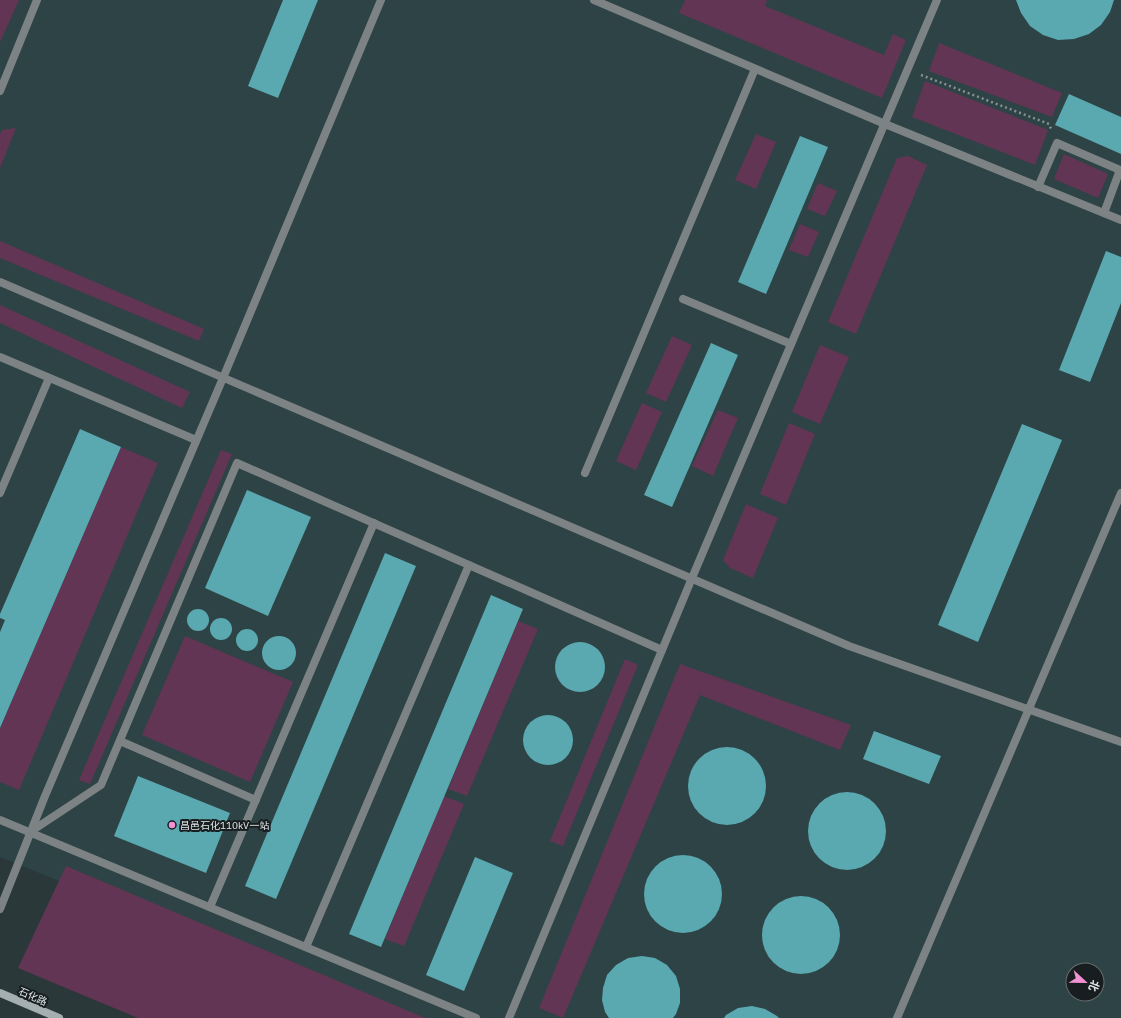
<svg xmlns="http://www.w3.org/2000/svg" width="1121" height="1018" font-family="'IBM Plex Sans','Noto Sans SC',sans-serif">
<style>
.built{fill:#2e4345;fill-rule:evenodd}
.garden{fill:#623554}
.building{fill:#5aa8b0}
.lines{fill:none;stroke-linecap:round;stroke-linejoin:round}
.path{stroke:#869192;stroke-width:2.5;stroke-dasharray:2 3;stroke-linecap:butt}
.service{stroke:#7d8384;stroke-width:8}
.secondary{stroke:#a5afb0;stroke-width:8}
.poi-dot{fill:#f391d5;stroke:#181e1f;stroke-width:1.5}
.labels{text-anchor:middle;stroke-width:4;stroke-linejoin:round;paint-order:stroke}
.poi-label{font-size:10px;fill:#e0e8e9;stroke:#181e1f;text-anchor:start}
.street-label{font-size:10px;fill:#e0e8e9;stroke:#181e1f}
</style>
<rect width="100%" height="100%" fill="#2b383a"/>
<path class="built" d="M0,0h1121v1018h-734l-328,-137 -59,-24zM1073,970h24v24h-24z"/>
<g class="garden">
<polygon points="0,0 19,0 0,42"/>
<polygon points="685,0 767,0 765,6 884,55 893,34 906,40 882,98 679,13"/>
<polygon points="939,43 1062,93 1052,117 929,71"/>
<polygon points="925,81 1048,130 1035,165 912,117"/>
<polygon points="16,128 0,168 0,134 2,130"/>
<polygon points="756,134 776,142 756,189 735,180"/>
<polygon points="1064,154 1108,174 1098,198 1054,179"/>
<polygon points="908,156 927,165 856,334 828,322 897,158"/>
<polygon points="818,183 837,191 825,216 807,209"/>
<polygon points="800,224 819,232 808,257 789,250"/>
<polygon points="0,241 204,329 199,341 0,258"/>
<polygon points="0,305 190,392 182,408 0,323"/>
<polygon points="672,336 692,345 666,402 646,393"/>
<polygon points="820,345 849,357 820,424 792,412"/>
<polygon points="642,403 662,412 636,470 616,461"/>
<polygon points="718,410 738,418 713,476 692,466"/>
<polygon points="789,423 815,434 786,505 760,494"/>
<polygon points="121,447 158,463 19,790 0,782 0,728"/>
<polygon points="221,450 232,454 90,784 79,780"/>
<polygon points="746,504 778,518 753,578 730,568 723,560"/>
<polygon points="518,621 538,629 467,796 448,789"/>
<polygon points="185,636 293,682 250,782 142,735"/>
<polygon points="625,659 638,665 563,846 550,841"/>
<polygon points="680,664 851,725 840,750 700,695 563,1018 539,1008"/>
<polygon points="444,796 464,804 404,946 385,939"/>
<polygon points="66,866 425,1018 138,1018 18,968"/>
</g>
<g class="building">
<polygon points="283,0 318,0 278,98 248,86"/>
<polygon points="1016,0 1114,0 1110,12 1101,25 1089,34 1074,39 1058,40 1043,35 1030,26 1021,13"/>
<polygon points="1069,94 1121,117 1121,154 1055,125"/>
<polygon points="800,136 828,147 766,294 738,282"/>
<polygon points="1106,251 1121,257 1121,303 1090,382 1059,370"/>
<polygon points="711,343 738,355 672,507 644,495"/>
<polygon points="1022,424 1062,440 978,642 938,625"/>
<polygon points="80,429 121,447 0,728 0,632 5,620 0,618 0,614"/>
<polygon points="247,490 311,517 268,616 205,588"/>
<polygon points="385,553 416,566 276,899 245,886"/>
<polygon points="491,595 523,609 381,947 349,934"/>
<circle cx="198" cy="620" r="11"/>
<circle cx="221" cy="629" r="11"/>
<circle cx="247" cy="640" r="11"/>
<circle cx="279" cy="653" r="17"/>
<circle cx="580" cy="667" r="25"/>
<circle cx="548" cy="740" r="25"/>
<polygon points="874,731 941,756 929,784 863,759"/>
<circle cx="727" cy="786" r="39"/>
<polygon points="138,776 230,813 206,873 114,836"/>
<circle cx="847" cy="831" r="39"/>
<circle cx="683" cy="894" r="39"/>
<polygon points="475,857 513,873 464,991 426,975"/>
<circle cx="801" cy="935" r="39"/>
<polygon points="642,956 655,958 667,965 676,976 680,989 680,1003 676,1014 673,1018 609,1018 605,1012 602,1000 603,988 607,975 616,965 628,958"/>
<polygon points="752,1006 765,1009 777,1016 779,1018 724,1018 726,1015 738,1008"/>
</g>
<g class="lines">
<polyline class="path" points="921,75 1049,124 1051,129"/>
<g class="service">
<polyline points="594,0 885,124 1121,220"/>
<polyline points="0,91 37,0"/>
<polyline points="1038,187 1057,143 1120,170 1104,213"/>
<polyline points="0,282 849,646 1121,742"/>
<polyline points="683,299 791,344"/>
<polyline points="0,357 196,440"/>
<polyline points="585,473 755,69"/>
<polyline points="0,493 49,378"/>
<polyline points="120,741 256,800"/>
<polyline points="0,820 476,1018"/>
<polyline points="30,832 101,785 237,463 662,650"/>
<polyline points="210,907 374,523"/>
<polyline points="0,909 45,796 223,378 381,0"/>
<polyline points="306,947 469,565"/>
<polyline points="509,1018 692,578 937,0"/>
<polyline points="897,1018 1121,493"/>
</g>
<polyline class="secondary" points="0,993 59,1018"/>
</g>
<circle class="poi-dot" cx="172" cy="825" r="4"/>
<g class="labels">
<g class="poi-label">
<text x="180" y="829">昌邑石化110kV一站</text>
</g>
<g class="street-label">
<text transform="translate(33 996) rotate(23)" y="4">石化路</text>
</g>
</g>
<g transform="translate(1085 982) rotate(112)"><circle r="19" fill="#181e1f" stroke="#686f70"/>
<path d="M0-3L7 15L0 10L-7 15Z" fill="#f391d5"/>
<text y="-6" font-size="11" font-weight="bold" text-anchor="middle" fill="#e0e8e9">北</text>
</g>
</svg>
